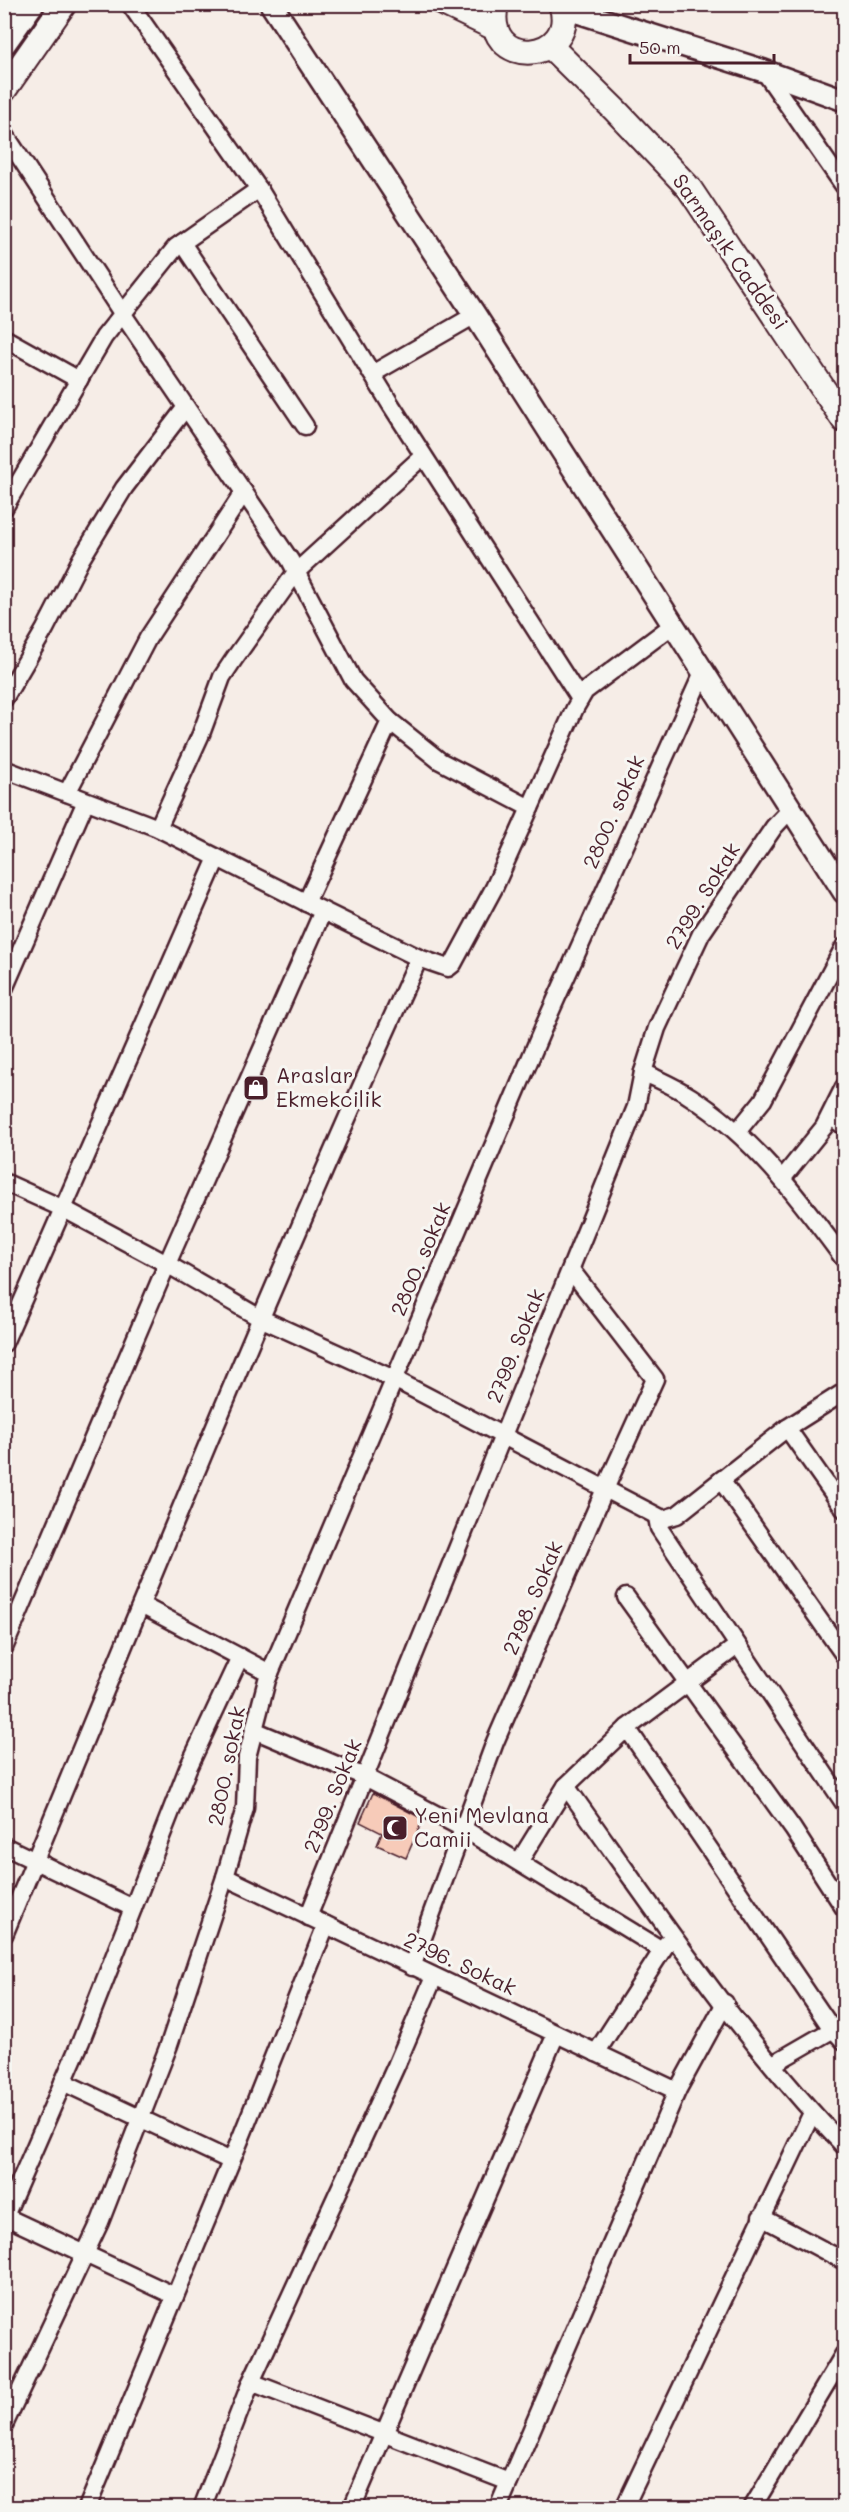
<svg xmlns="http://www.w3.org/2000/svg" width="849" height="2512" font-family="Mali,sans-serif">
<style>
.building{fill:#f7cbb9;stroke:#4a1f2b;stroke-width:1.5}
.lines{fill:none;stroke-linecap:round;stroke-linejoin:round}
.minor-casing{stroke:#4a1f2b;stroke-width:21}
.tertiary-casing{stroke:#4a1f2b;stroke-width:26}
.secondary-casing{stroke:#4a1f2b;stroke-width:28}
.minor{stroke:#f6f6f2;stroke-width:16}
.tertiary{stroke:#f6f6f2;stroke-width:21}
.secondary{stroke:#f6f6f2;stroke-width:24}
.labels{text-anchor:middle;stroke-width:6;stroke-linejoin:round;paint-order:stroke}
.street-label{font-size:21px;fill:#4a1f2b;stroke:#f6f6f2}
.poi-label{font-size:21px;fill:#4a1f2b;stroke:#f6f6f2;text-anchor:start}
</style>
<rect width="100%" height="100%" fill="#f6ede7"/>
<filter id="ink" filterUnits="userSpaceOnUse"><feTurbulence type="fractalNoise" baseFrequency=".0167" numOctaves="2"/><feDisplacementMap in="SourceGraphic" scale="12" xChannelSelector="R" yChannelSelector="G"/><feConvolveMatrix kernelMatrix="1 2 1 2 8 2 1 2 1" color-interpolation-filters="sRGB"/></filter>
<g filter="url(#ink)">
<polygon class="building" points="373,1793 423,1819 406,1858 377,1845 382,1833 360,1822"/>
<g class="lines">
<g class="minor-casing">
<g id="minor">
<polyline points="130,4 259,189 391,405 580,699"/>
<polyline points="764,71 844,186"/>
<polyline points="4,133 122,313 290,560 353,680 390,721 440,761 530,808"/>
<polyline points="182,243 305,426"/>
<polyline points="4,338 79,380"/>
<polyline points="372,374 475,315"/>
<polyline points="4,508 104,337 176,247 259,189"/>
<polyline points="4,699 45,629 81,559 124,488 186,407"/>
<polyline points="4,769 158,828 313,906 419,958 448,968 453,964 494,888 575,708 585,691 673,625"/>
<polyline points="67,793 148,638 244,492"/>
<polyline points="158,828 201,734 222,677 234,659 296,572 423,456"/>
<polyline points="306,903 390,721"/>
<polyline points="4,989 86,801"/>
<path d="M643,1072c16,8 33,15 48,25 64,41 109,103 153,162"/>
<polyline points="830,1116 844,1126"/>
<polyline points="737,1132 763,1100 844,947"/>
<polyline points="782,1179 824,1127 844,1087"/>
<polyline points="4,1182 64,1209 167,1264 260,1318 394,1379 663,1519 677,1515 787,1428 844,1392"/>
<polyline points="4,1343 217,858"/>
<polyline points="787,1428 844,1509"/>
<polyline points="721,1480 844,1655"/>
<polyline points="657,1517 659,1528 844,1803"/>
<polyline points="626,1597 793,1829 844,1908"/>
<polyline points="141,1605 270,1673"/>
<polyline points="4,1648 167,1264 323,911"/>
<polyline points="627,1728 830,2026 844,2041"/>
<polyline points="254,1730 365,1777 464,1829 662,1950"/>
<path d="M566,1786c88,123 173,251 278,360"/>
<polyline points="4,1846 133,1908"/>
<polyline points="519,1862 566,1786 627,1728 737,1646"/>
<polyline points="225,1877 677,2091"/>
<polyline points="308,1917 636,1107 643,1072 657,1028 701,934 774,827 791,809"/>
<path d="M4,1935c136,-327 268,-655 415,-977"/>
<polyline points="412,1967 495,1742 605,1489 655,1379 571,1270"/>
<polyline points="596,2053 667,1943"/>
<polyline points="773,2064 844,2023"/>
<polyline points="63,2082 231,2161"/>
<polyline points="4,2216 175,2296"/>
<polyline points="5,2216 81,2041 188,1768 240,1657"/>
<polyline points="761,2217 844,2261"/>
<polyline points="251,2382 509,2482"/>
<polyline points="4,2425 100,2222 169,2045 225,1877 245,1808 247,1757 267,1680 544,1026 703,672"/>
<polyline points="87,2508 240,2140 326,1925"/>
<polyline points="202,2508 251,2382 396,2066 434,1977"/>
<polyline points="352,2508 556,2034"/>
<polyline points="498,2508 677,2091 725,2003"/>
<polyline points="624,2508 812,2113"/>
<polyline points="752,2508 844,2354"/>
</g>
</g>
<g class="tertiary-casing">
<g id="tertiary">
<polyline points="271,4 475,315 844,892"/>
<polyline points="562,7 764,71 844,100"/>
</g>
</g>
<g class="secondary-casing">
<g id="secondary">
<polyline points="445,4 495,28"/>
<path d="M496,4c-15,69 85,58 65,0"/>
<polyline points="4,42 31,4"/>
<polyline points="550,46 616,111 689,188 844,420"/>
<polyline points="4,90 64,4"/>
</g>
</g>
<use href="#minor" class="minor"/>
<use href="#tertiary" class="tertiary"/>
<use href="#secondary" class="secondary"/>
</g>
</g>
<defs>
<g id="shop-square" transform="scale(1.35)"><rect x="-9" y="-9" width="18" height="18" rx="4" fill="#4a1f2b" stroke="#f6f6f2"/><path d="M-5-2.5h2.3a2.7 3.5 0 0 1 5.4 0H5L5.5 6h-11ZM-1.5-2.5h3a1.5 2.3 0 0 0-3 0Z" fill="#fff"/></g>
<g id="mosque-square" transform="scale(1.35)"><rect x="-9" y="-9" width="18" height="18" rx="4" fill="#4a1f2b" stroke="#f6f6f2"/><path d="M3.5-4.9A6 6 0 1 0 3.5 4.9A5 5 0 1 1 3.5-4.9Z" fill="#fff"/></g>
</defs>
<g fill-rule="evenodd">
<use href="#shop-square" x="256" y="1088"/>
<use href="#mosque-square" x="395" y="1828"/>
</g>
<g class="labels">
<g class="street-label">
<text transform="translate(730 252) rotate(55)" y="7">Sarmaşık Caddesi</text>
<text transform="translate(614 812) rotate(-66)" y="7">2800. sokak</text>
<text transform="translate(703 896) rotate(-58)" y="7">2799. Sokak</text>
<text transform="translate(421 1259) rotate(-67)" y="7">2800. sokak</text>
<text transform="translate(516 1346) rotate(-68)" y="7">2799. Sokak</text>
<text transform="translate(533 1598) rotate(-67)" y="7">2798. Sokak</text>
<text transform="translate(227 1766) rotate(-79)" y="7">2800. sokak</text>
<text transform="translate(333 1796) rotate(-68)" y="7">2799. Sokak</text>
<text transform="translate(460 1964) rotate(25)" y="7">2796. Sokak</text>
</g>
<g class="poi-label">
<text x="276" y="1083">Araslar<tspan x="276" dy="24">Ekmekcilik</tspan></text>
<text x="414" y="1823">Yeni Mevlana<tspan x="414" dy="24">Camii</tspan></text>
</g>
</g>
<rect width="849" height="2512" fill="none" stroke="#f6f6f2" stroke-width="24"/>
<rect x="12" y="12" width="825" height="2488" fill="none" stroke="#4a1f2b" stroke-width="2" filter="url(#ink)"/>
<path d="M630 54v9h144v-9" fill="none" stroke="#4a1f2b" stroke-width="3"/>
<text x="639" y="54" font-size="18" fill="#4a1f2b" stroke="#f6f6f2" stroke-width="4.5" paint-order="stroke">50 m</text>
</svg>
